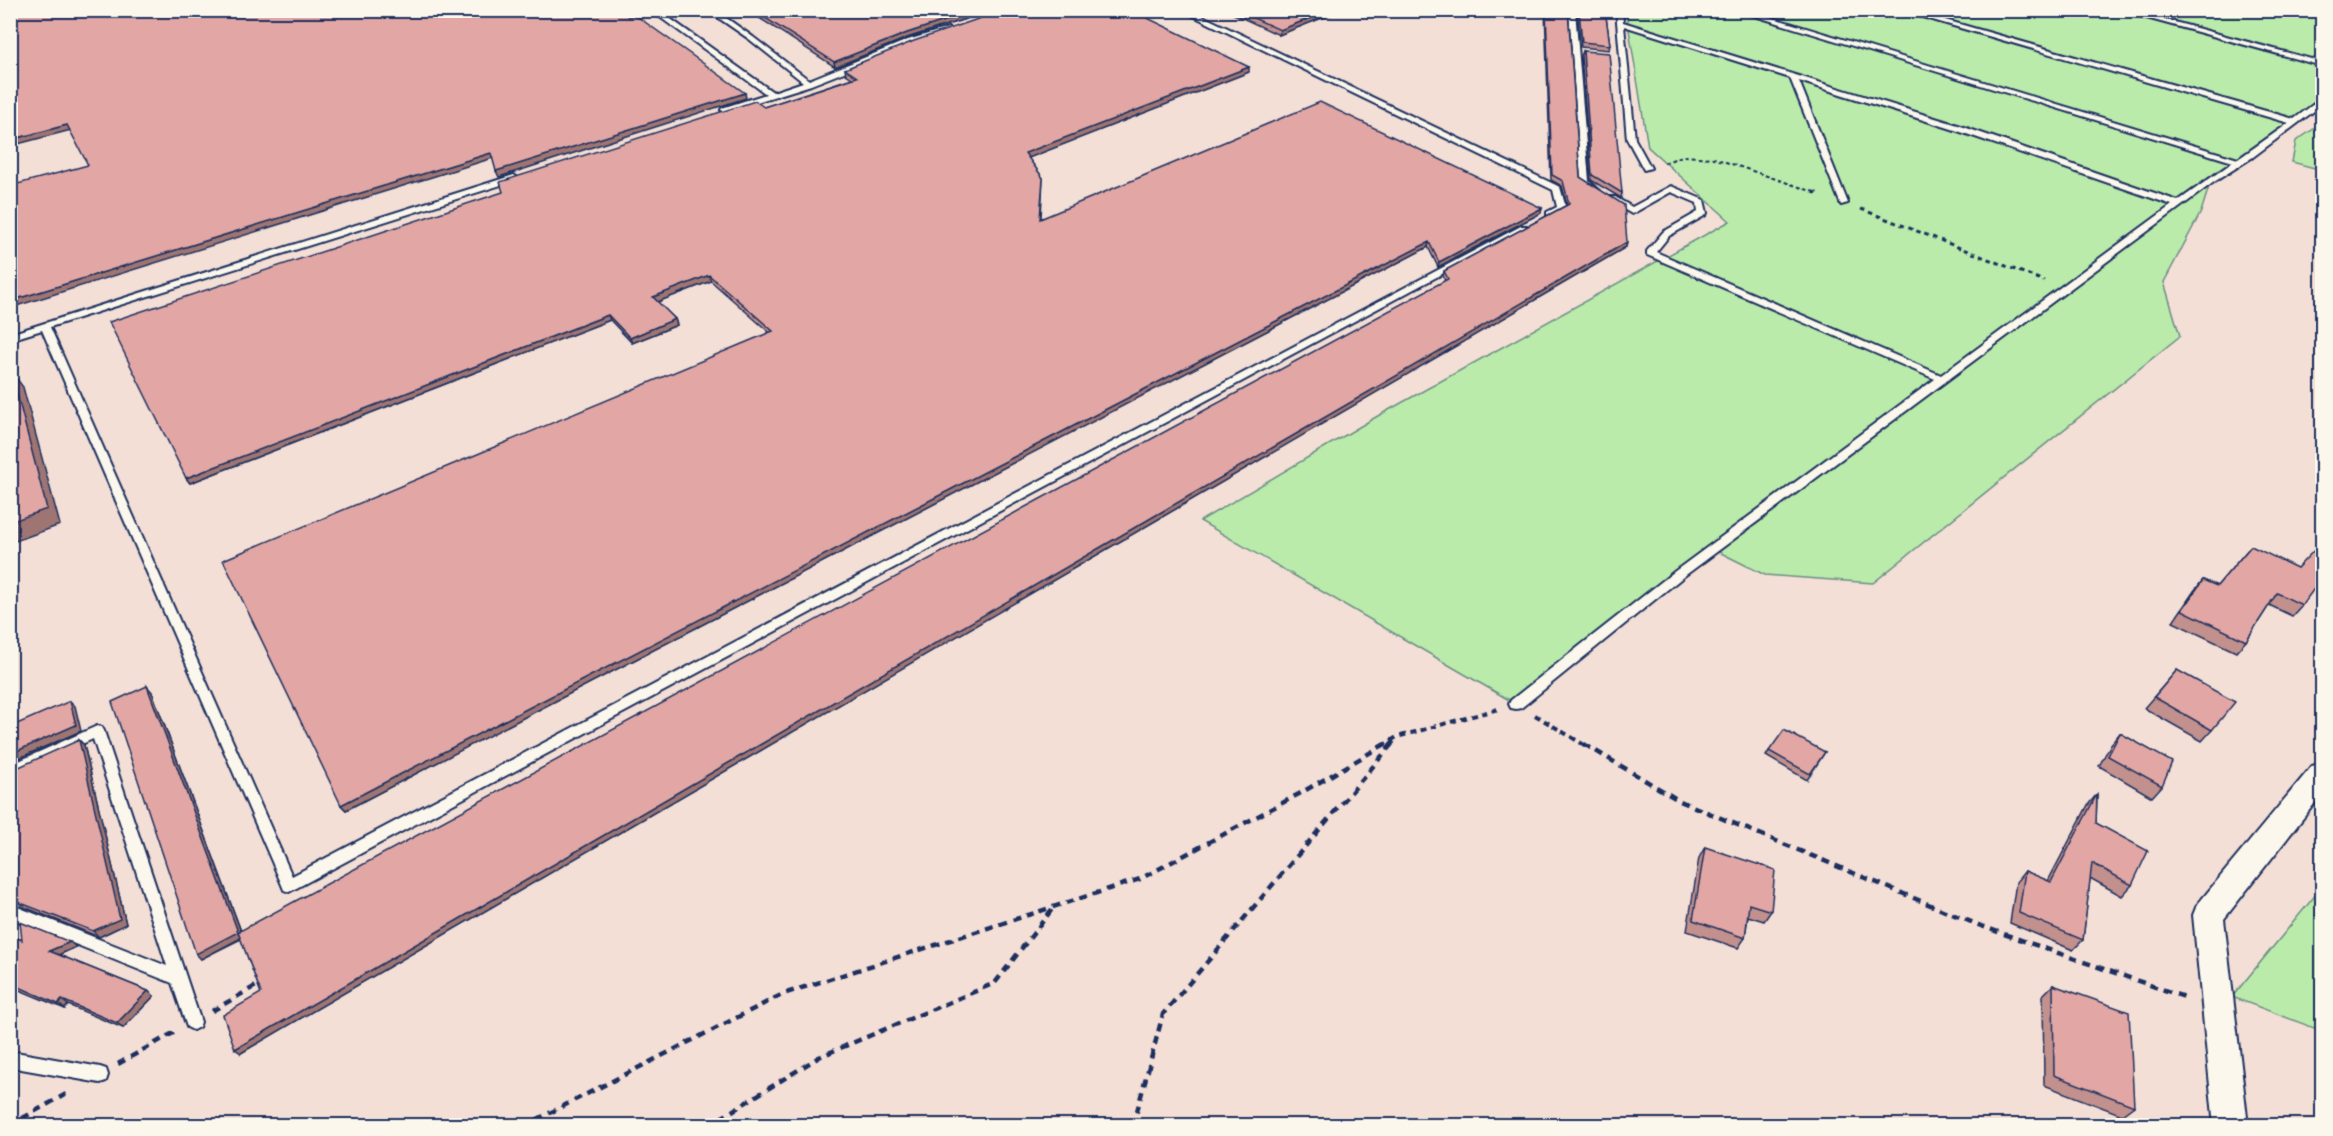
<svg xmlns="http://www.w3.org/2000/svg" width="2333" height="1136" font-family="Pangolin,sans-serif">
<style>
.green{fill:#baebab;stroke:#6a8d84;stroke-width:1.5}
.lines{fill:none;stroke-linecap:round;stroke-linejoin:round}
.service-casing{stroke:#1b2f5e;stroke-width:4}
.minor-casing{stroke:#1b2f5e;stroke-width:4}
.path-far3{stroke:#1b2f5e;stroke-width:2;stroke-dasharray:4 3;stroke-linecap:butt}
.path-far2{stroke:#1b2f5e;stroke-width:3;stroke-dasharray:4.5 4;stroke-linecap:butt}
.path-far1{stroke:#1b2f5e;stroke-width:4;stroke-dasharray:6 4.5;stroke-linecap:butt}
.path{stroke:#1b2f5e;stroke-width:4.5;stroke-dasharray:8 6;stroke-linecap:butt}
.service{fill:#fbf7ec;fill-rule:evenodd}
.minor{fill:#fbf7ec;fill-rule:evenodd}
.wall{fill:#c2908d;stroke:#1b2f5e;stroke-width:1.5}
.shaded-wall{fill:#9e7573;stroke:#1b2f5e;stroke-width:1.5}
.building{fill:#e2a7a4;stroke:#1b2f5e;stroke-width:1.5}
</style>
<rect width="100%" height="100%" fill="#f4dfd6"/>
<filter id="ink" filterUnits="userSpaceOnUse"><feTurbulence type="fractalNoise" baseFrequency=".0167" numOctaves="2"/><feDisplacementMap in="SourceGraphic" scale="12" xChannelSelector="R" yChannelSelector="G"/><feConvolveMatrix kernelMatrix="1 2 1 2 8 2 1 2 1" color-interpolation-filters="sRGB"/></filter>
<g filter="url(#ink)">
<g class="green">
<polygon points="1626,11 2322,11 2322,170 2292,162 2296,141 2321,124 2317,107 2211,180 2201,212 2164,282 2180,336 1873,583 1765,575 1713,549 1516,704 1200,521 1376,417 1730,221 1648,147"/>
<polygon points="2322,887 2322,1031 2232,997"/>
</g>
<g class="lines">
<g class="service-casing">
<g id="service">
<polygon points="650,10 658,10 773,92 803,82 749,39 707,10 715,10 753,37 809,80 908,40 948,28 951,30 811,85 725,112 721,110 722,108 766,94"/>
<polygon points="1181,10 1190,10 1560,187 1566,208 1553,216 1547,216 1547,212 1557,207 1553,190"/>
<polygon points="1569,10 1575,10 1589,181 1600,191 1596,194 1581,182"/>
<polygon points="1616,10 1622,10 1623,22 1958,125 2178,201 2233,162 1735,10 1747,10 2238,159 2289,123 1898,10 1910,10 2294,119 2319,100 2322,100 2322,105 2253,157 2214,182 1683,577 1521,708 1516,709 1511,708 1509,704 1511,700 1675,571 1935,379 1647,255 1647,251 1663,232 1698,212 1697,203 1671,192 1632,214 1609,201 1609,197 1615,197 1632,207 1671,186 1704,200 1707,213 1706,215 1669,236 1656,252 1941,375 2172,205 1952,129 1799,81 1848,203 1841,205 1790,78 1624,26 1635,139 1651,168 1644,170 1627,139"/>
<polygon points="2117,10 2130,10 2322,62 2322,66"/>
<polygon points="514,175 518,178 517,180 50,327 292,876 1521,226 1527,226 1528,228 289,892 284,890 282,885 42,330 10,340 10,334"/>
<polygon points="97,726 102,727 104,731 201,1022 199,1027 193,1030 187,1027 172,983 10,918 10,904 167,966 93,739 10,777 10,765"/>
<polygon points="10,1051 100,1067 106,1069 108,1075 106,1081 100,1083 10,1067"/>
</g>
</g>
<g class="minor-casing">
<polygon id="minor" points="2322,763 2322,794 2224,919 2248,1126 2214,1126 2193,915 2197,905 2312,766"/>
</g>
<polyline class="path-far3" points="1664,163 1682,156 1714,158 1817,193"/>
<g class="path-far2">
<polyline points="1813,192 1820,194"/>
<polyline points="1861,209 2044,281"/>
</g>
<g class="path-far1">
<polyline points="1535,715 1586,746"/>
<polyline points="1382,746 1397,737 1498,709"/>
<polyline points="1390,746 1395,740"/>
</g>
<g class="path">
<polyline points="1584,744 1680,801 1981,926 2187,998"/>
<polyline points="212,1011 261,983"/>
<polyline points="118,1064 175,1032"/>
<polyline points="10,1125 68,1093"/>
<polyline points="524,1126 783,994 1140,879 1299,794 1385,744"/>
<polyline points="708,1126 819,1057 995,983 1053,908"/>
<polyline points="1133,1126 1163,1014 1392,744"/>
</g>
<use href="#service" class="service"/>
<use href="#minor" class="minor"/>
</g>
<g class="wall">
<polygon points="747,10 993,10 907,38 835,67"/>
<polygon points="1225,10 1342,10 1279,35"/>
<polygon points="1545,10 1568,10 1580,177 1627,242 1626,247 241,1053 261,993 241,939 201,959 152,692 241,931 1445,281 1443,276 1444,271 1567,205 1562,186 1551,180"/>
<polygon points="1577,10 1605,10 1610,45 1609,50 1581,47"/>
<polygon points="1583,51 1622,193 1621,198 1591,180 1581,56"/>
<polygon points="845,69 1249,72 1028,158 1043,178 1041,218 1541,213 1438,267 1428,247 346,810 341,805 769,332 711,281 657,302 675,319 677,325 632,343 610,320 190,483 186,478 764,107 852,78 846,74"/>
<polygon points="2251,546 2302,605 2292,616 2269,605 2246,641 2236,652 2173,622 2194,591 2203,580 2217,586"/>
<polygon points="2177,670 2212,730 2202,741 2144,708"/>
<polygon points="2120,733 2162,786 2152,797 2099,766 2111,744"/>
<polygon points="79,740 84,745 126,924 99,937 24,907 18,902"/>
<polygon points="1769,751 1825,752 1807,780 1766,756"/>
<polygon points="2097,794 2096,823 2132,885 2122,896 2090,878 2083,940 2073,950 2010,923 2016,882 2025,871 2048,881 2088,805"/>
<polygon points="1705,847 1771,911 1764,921 1748,916 1745,938 1738,948 1687,931 1699,858"/>
<polygon points="10,935 22,940 76,947 59,955 148,991 154,996 123,1028 68,1005 65,1009 10,986"/>
<polygon points="2053,985 2134,1106 2122,1115 2044,1085 2043,995"/>
</g>
<g class="shaded-wall">
<polygon points="978,10 993,10 907,38 835,67 834,62 907,33"/>
<polygon points="1331,10 1342,10 1279,35 1280,30"/>
<polygon points="1249,67 1249,72 1026,159 1025,153"/>
<polygon points="745,93 746,98 499,177 496,171"/>
<polygon points="67,125 71,130 10,146 10,140"/>
<polygon points="491,153 493,158 10,308 10,301"/>
<polygon points="1542,208 1541,213 1438,267 1439,262"/>
<polygon points="1429,242 1428,247 346,810 341,805"/>
<polygon points="1627,242 1626,247 241,1053 235,1049"/>
<polygon points="709,275 711,281 655,303 653,297"/>
<polygon points="608,315 610,320 190,483 186,478"/>
<polygon points="675,319 677,325 632,343 630,338"/>
<polygon points="11,371 23,387 60,525 10,543"/>
<polygon points="147,686 152,692 243,937 201,959 196,954"/>
<polygon points="70,701 75,706 81,731 10,762 10,754"/>
<polygon points="79,740 84,745 126,924 99,937 93,931"/>
<polygon points="70,942 76,947 56,956 49,951"/>
<polygon points="148,991 154,996 123,1028 117,1023"/>
<polygon points="62,1000 68,1005 65,1009 58,1004"/>
</g>
<g class="building">
<polygon points="10,10 619,10 629,17 635,15 745,93 496,171 491,153 10,301 10,186 88,165 67,125 10,140"/>
<polygon points="753,10 978,10 907,33 834,62"/>
<polygon points="1004,10 1131,10 1249,67 1025,153 1043,178 1040,219 1320,102 1542,208 1439,262 1429,242 341,805 223,560 773,331 709,275 653,297 675,319 630,338 608,315 186,478 109,322 503,192 500,182 755,101 764,107 857,77 845,69 914,41"/>
<polygon points="1236,10 1331,10 1280,30"/>
<polygon points="1546,10 1568,10 1580,177 1624,205 1627,242 235,1049 223,1015 261,993 238,932 1448,279 1444,271 1569,204 1563,181 1552,175"/>
<polygon points="1579,10 1605,10 1610,45 1582,42"/>
<polygon points="1583,51 1609,53 1622,193 1592,175"/>
<polygon points="11,371 47,509 10,522 10,372"/>
<polygon points="2322,542 2322,578 2302,605 2277,593 2246,641 2182,610 2203,580 2217,586 2251,546 2297,568"/>
<polygon points="2177,670 2235,702 2212,730 2154,697"/>
<polygon points="147,686 238,932 196,954 112,702"/>
<polygon points="70,701 76,725 10,754 10,727"/>
<polygon points="1784,730 1825,752 1810,774 1769,751"/>
<polygon points="2120,733 2172,762 2162,786 2108,756"/>
<polygon points="79,740 120,919 93,931 18,902 10,840 10,771"/>
<polygon points="2097,794 2096,823 2148,851 2132,885 2092,863 2083,940 2019,913 2025,871 2051,882"/>
<polygon points="1705,847 1775,870 1771,911 1749,904 1745,938 1693,920"/>
<polygon points="20,922 70,942 49,951 148,991 117,1023 62,1000 58,1004 10,983 10,935 22,940"/>
<polygon points="2053,985 2129,1012 2134,1106 2054,1075"/>
</g>
</g>
<rect width="2333" height="1136" fill="none" stroke="#fbf7ec" stroke-width="36"/>
<rect x="18" y="18" width="2297" height="1100" fill="none" stroke="#1b2f5e" stroke-width="2" filter="url(#ink)"/>
</svg>
